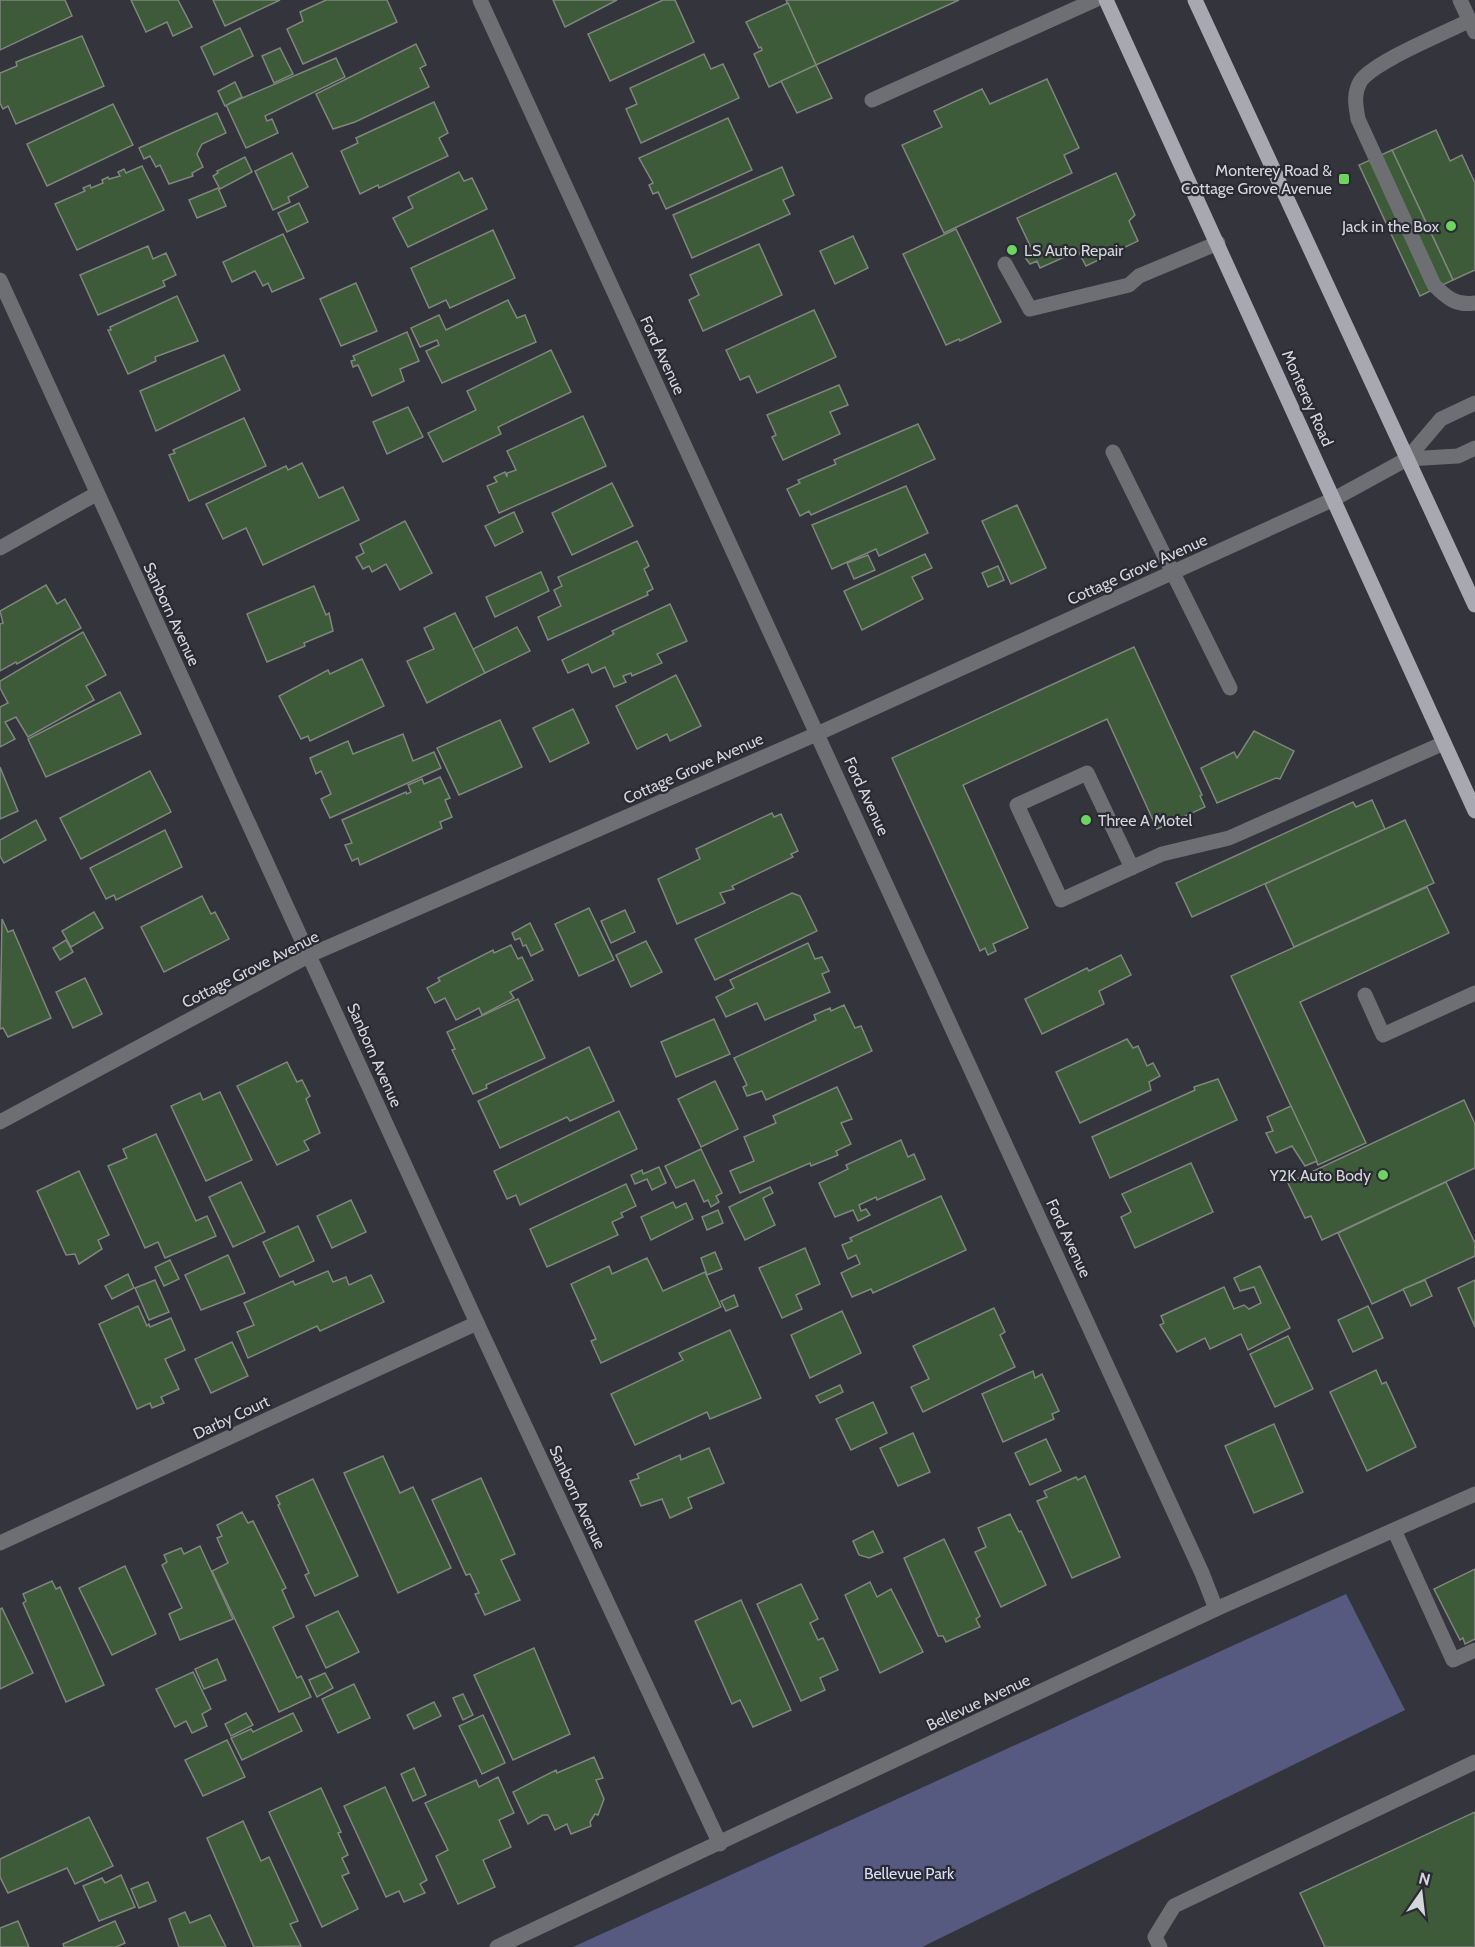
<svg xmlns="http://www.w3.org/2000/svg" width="1475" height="1947" font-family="Cabin,sans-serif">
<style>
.green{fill:#575a80}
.building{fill:#3e5b39;stroke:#7e867d;stroke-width:1.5}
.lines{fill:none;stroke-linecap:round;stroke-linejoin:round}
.minor{stroke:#6e6f73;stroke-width:15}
.major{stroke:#a7a8b1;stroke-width:15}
.poi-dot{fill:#6fd35f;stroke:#2a2a33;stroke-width:2}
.labels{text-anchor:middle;stroke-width:4.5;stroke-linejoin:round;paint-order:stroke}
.poi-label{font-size:16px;fill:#d5d6db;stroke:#2a2a33;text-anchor:end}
.street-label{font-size:16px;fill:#d5d6db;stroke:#2a2a33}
.park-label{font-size:16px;fill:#dbdefa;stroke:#2a2a33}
</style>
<rect width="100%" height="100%" fill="#34343d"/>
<polygon class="green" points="1346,1594 1405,1710 922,1947 573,1947"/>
<g class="building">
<polygon points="0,0 65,0 72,16 0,50"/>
<polygon points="131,0 178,0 192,27 173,36 167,22 146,32"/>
<polygon points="213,0 280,0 225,26"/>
<polygon points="326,0 387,0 397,22 303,64 287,29 303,21 300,12"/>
<polygon points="553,0 617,0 565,27"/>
<polygon points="663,0 675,0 694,42 610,81 588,34"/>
<polygon points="786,0 959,0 816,65"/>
<polygon points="788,3 816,65 769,87 754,54 762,50 761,47 759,48 746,22"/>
<polygon points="240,28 253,56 214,75 201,47"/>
<polygon points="82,36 104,86 16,124 8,106 3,109 0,103 0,73 17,66 16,62"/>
<polygon points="416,44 426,65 420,68 429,87 355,122 333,129 316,94"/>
<polygon points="280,48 293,74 274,83 262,56"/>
<polygon points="704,54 711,69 723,64 739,98 641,143 626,109 637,104 630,88"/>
<polygon points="336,58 345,77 265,116 267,121 272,119 278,133 246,148 226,105"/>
<polygon points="816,65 832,98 797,113 781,81"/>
<polygon points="1047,79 1079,148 1064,155 1072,173 944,233 902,145 942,127 934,111 982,89 990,104"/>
<polygon points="235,82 242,97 225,106 218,91"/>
<polygon points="434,102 448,133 439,138 448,156 379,188 378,185 360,194 341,151 358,143 356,138"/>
<polygon points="113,104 133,145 47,186 27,144"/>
<polygon points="217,113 226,133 202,144 197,154 203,167 192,173 193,176 169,184 160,165 156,167 150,156 144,159 139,148"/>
<polygon points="728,118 752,170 666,209 658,192 653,194 649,185 653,183 639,158"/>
<polygon points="1436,130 1450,161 1462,155 1475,183 1475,270 1453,280 1392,150"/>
<polygon points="1392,150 1453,280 1420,296 1359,165"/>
<polygon points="292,153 308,187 288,197 290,202 273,210 255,171"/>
<polygon points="245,157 252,172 220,189 213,176 218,173 217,171"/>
<polygon points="142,166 164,210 77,250 55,204 85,191 83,188 90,185 91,188 103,183 102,180 108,177 109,179 120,176 118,172 124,169 126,173"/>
<polygon points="782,167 794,195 783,200 790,214 692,258 673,215"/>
<polygon points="459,172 464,181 472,178 487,209 408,247 393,218 413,208 408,197"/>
<polygon points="1116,173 1135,215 1129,221 1138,241 1086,266 1078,251 1040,268 1037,261 1030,264 1024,256 1033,252 1017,218"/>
<polygon points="218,188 226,206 197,218 189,200"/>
<polygon points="299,203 308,222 287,232 278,213"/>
<polygon points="956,229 1001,322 960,341 959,339 946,345 903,254"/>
<polygon points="493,230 515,278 450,308 446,300 429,308 411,268"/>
<polygon points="283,234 304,278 272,292 268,283 263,286 255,271 232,282 223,262"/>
<polygon points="853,236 868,268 835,284 820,251"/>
<polygon points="759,244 782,295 703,331 689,300 699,295 690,275"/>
<polygon points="148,246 153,259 166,253 176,275 163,281 165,286 98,315 80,275"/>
<polygon points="356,283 377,331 341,346 320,299"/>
<polygon points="177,296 198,341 155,357 156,361 128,374 108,330 111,330 110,327"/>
<polygon points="508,300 517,318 525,315 536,342 442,383 426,351 439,345 437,340 420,347 411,328 439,315 446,330"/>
<polygon points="814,310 836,357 757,393 749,376 740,380 726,350"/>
<polygon points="407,332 419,361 400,369 404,381 372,396 358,365 353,367 351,361 355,360 353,356"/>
<polygon points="551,350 571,392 498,427 501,434 443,462 428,433 476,410 467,391"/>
<polygon points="224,355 240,390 156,431 140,391"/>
<polygon points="839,385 848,405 830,412 840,434 783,460 772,437 776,435 767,415"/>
<polygon points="408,407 423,437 387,454 373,422"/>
<polygon points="583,416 606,466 499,513 487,486 497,482 494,477 505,472 507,477 507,473 516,470 507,451"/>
<polygon points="244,418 266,466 189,501 169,455 175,453 173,450"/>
<polygon points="918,424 935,459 811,515 809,511 800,516 787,489 800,483 798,480 836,464 834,460"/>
<polygon points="302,463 319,498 343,487 359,520 263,565 246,528 223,539 206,504 286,466 288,470"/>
<polygon points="612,483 633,526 572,555 552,513"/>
<polygon points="906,486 928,533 879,556 876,549 832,569 812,525"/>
<polygon points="1017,505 1046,568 1011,584 982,521"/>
<polygon points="514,512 523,532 495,546 485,526"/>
<polygon points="405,521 432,573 400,590 386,564 372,572 369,566 363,569 356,557 364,553 360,544"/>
<polygon points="637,541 649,566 644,569 653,589 647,592 648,595 548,640 538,617 561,606 554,590 562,586 558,577"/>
<polygon points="925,554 932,568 912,577 923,599 862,630 844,591"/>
<polygon points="868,555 875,570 854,579 847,563"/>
<polygon points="998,566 1004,580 988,587 982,573"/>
<polygon points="541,572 549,591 495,617 486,597"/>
<polygon points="46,585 57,604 65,599 81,628 17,664 16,662 0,671 0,624 3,623 0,611"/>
<polygon points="314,586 326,615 329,613 333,631 304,643 305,646 267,662 247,614"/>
<polygon points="670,604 687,641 657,654 662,663 632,676 631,673 623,676 626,682 614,687 605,667 592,673 588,664 568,673 562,660 614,634 612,631"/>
<polygon points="455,613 485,673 427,703 407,661 434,649 424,628"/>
<polygon points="517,627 530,651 485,673 473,649"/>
<polygon points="83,632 106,675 86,686 94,700 28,737 16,717 5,722 15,739 0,747 0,707 8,703 0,688 0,681"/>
<polygon points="1134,647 1202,795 1200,796 1205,807 1157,829 1107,719 963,785 1028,928 993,944 996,951 988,955 985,948 980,951 892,758"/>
<polygon points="362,659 384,706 310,741 308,736 301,739 279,696 328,670 330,674"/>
<polygon points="676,675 701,726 670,741 667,734 637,749 616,706"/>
<polygon points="120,692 141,734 46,777 28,739"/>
<polygon points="573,709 589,743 550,762 533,728"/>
<polygon points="500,720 522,767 459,795 437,748"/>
<polygon points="1254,731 1294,751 1280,779 1276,778 1217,803 1201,768 1234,752 1237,758"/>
<polygon points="403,734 413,761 434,752 441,768 330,818 321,799 331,794 321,771 316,774 310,758 348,741 353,754"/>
<polygon points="0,767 18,811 0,819"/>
<polygon points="150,771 171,812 81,859 60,818"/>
<polygon points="440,777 450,798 445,800 452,817 440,822 442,828 360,865 358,858 352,861 345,845 352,843 342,820 406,792 407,794 411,792 408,785 422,779 424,784"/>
<polygon points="1372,800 1385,829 1192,917 1176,883 1353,802 1356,807"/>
<polygon points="772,813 774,817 781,814 798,851 791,854 793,857 732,886 734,889 720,893 725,903 677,924 658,879 700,859 696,849"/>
<polygon points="36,820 46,840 4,863 0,856 0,840"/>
<polygon points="1405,820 1434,883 1294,947 1265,884"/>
<polygon points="165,830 182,867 116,900 114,895 106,899 90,868"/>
<polygon points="1427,887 1449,933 1300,1002 1366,1143 1318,1165 1231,976"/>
<polygon points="792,893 800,896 817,931 715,980 695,939"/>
<polygon points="202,896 211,914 215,912 229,939 164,972 141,927"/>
<polygon points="589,908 614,960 579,976 555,924"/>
<polygon points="625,910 635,932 611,943 601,921"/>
<polygon points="94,912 103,928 71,947 62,931"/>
<polygon points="2,919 8,932 13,930 51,1018 8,1037 3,1028 0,1029"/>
<polygon points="530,923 543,950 531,956 526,945 523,946 520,938 515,940 512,933"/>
<polygon points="66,940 73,952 60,960 53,948"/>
<polygon points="646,941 662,972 631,987 616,955"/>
<polygon points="808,943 815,959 822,957 829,971 822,974 830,992 765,1020 757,1003 726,1017 716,997 734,988 730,980"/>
<polygon points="511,945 518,959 522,957 533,980 510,992 514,998 482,1015 479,1008 456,1020 445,998 435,1003 427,988 440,981 438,978 493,950 494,953"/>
<polygon points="1121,955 1131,975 1099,991 1104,1004 1042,1034 1025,999 1087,968 1089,971"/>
<polygon points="85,978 102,1014 73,1028 56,992"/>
<polygon points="518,999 545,1058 486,1085 487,1088 473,1094 452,1050 455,1049 447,1032"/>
<polygon points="844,1005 855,1028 861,1026 872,1051 766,1100 762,1091 747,1096 743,1087 747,1085 734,1058 816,1020 814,1015 830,1008 831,1011"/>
<polygon points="714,1019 730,1054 676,1077 661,1042"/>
<polygon points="1127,1039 1133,1048 1138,1046 1147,1066 1153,1063 1160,1076 1149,1082 1151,1090 1080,1123 1056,1072"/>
<polygon points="589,1047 614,1101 570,1121 567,1117 500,1148 478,1101"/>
<polygon points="287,1062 297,1082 302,1080 310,1096 306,1099 320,1133 304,1141 309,1150 277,1165 237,1086"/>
<polygon points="1218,1079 1237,1120 1110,1178 1092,1137 1195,1090 1194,1087"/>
<polygon points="715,1081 738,1129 701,1147 678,1099"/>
<polygon points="837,1087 852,1119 841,1123 851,1144 836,1151 838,1155 811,1166 810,1163 740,1193 730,1171 754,1161 744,1137 776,1123 773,1116"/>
<polygon points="220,1092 252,1160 206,1181 171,1106 200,1093 203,1100"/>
<polygon points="1464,1100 1475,1124 1475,1168 1322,1240 1311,1216 1305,1218 1288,1183"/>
<polygon points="1291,1106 1317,1161 1305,1166 1292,1146 1276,1153 1266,1133 1273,1131 1267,1117"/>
<polygon points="619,1111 637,1149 520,1205 516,1195 507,1199 494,1171"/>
<polygon points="156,1134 196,1221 207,1216 216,1236 165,1258 158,1242 145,1248 108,1166 127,1158 123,1149"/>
<polygon points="901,1140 908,1157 914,1154 925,1179 877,1200 876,1197 859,1205 861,1211 866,1209 870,1215 858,1221 853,1210 835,1217 819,1183 848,1169 846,1165"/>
<polygon points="701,1149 722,1193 716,1196 719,1202 711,1207 708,1200 704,1202 694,1180 676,1188 665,1166"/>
<polygon points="1191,1163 1213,1212 1135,1248 1121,1217 1131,1212 1122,1194"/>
<polygon points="659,1167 666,1183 652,1190 647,1179 635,1184 631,1175 642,1170 643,1174"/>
<polygon points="79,1171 109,1235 98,1240 102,1249 79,1264 75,1254 66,1255 37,1191"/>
<polygon points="241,1182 265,1232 233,1247 209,1197"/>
<polygon points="1446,1182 1475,1243 1475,1256 1372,1304 1338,1233"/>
<polygon points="626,1184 636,1206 621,1213 623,1217 612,1222 618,1235 547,1267 530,1229"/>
<polygon points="770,1187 773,1193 763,1198 775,1225 745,1240 729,1207"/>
<polygon points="941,1196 966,1250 873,1293 871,1289 852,1297 841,1273 860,1264 856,1255 848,1259 842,1245 852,1241 850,1238"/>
<polygon points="351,1200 366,1232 332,1248 317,1216"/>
<polygon points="673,1202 676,1208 686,1203 693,1219 651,1240 641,1217"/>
<polygon points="718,1210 723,1223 707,1230 702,1217"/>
<polygon points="298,1226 314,1261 280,1277 263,1242"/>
<polygon points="805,1248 820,1284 796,1295 802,1309 782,1318 759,1268"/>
<polygon points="715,1252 722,1269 707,1275 701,1258"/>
<polygon points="228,1255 245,1293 201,1310 185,1275"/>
<polygon points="647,1258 663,1291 705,1272 721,1307 601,1363 591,1341 596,1339 571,1284 609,1266 612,1274"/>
<polygon points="170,1260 179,1279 164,1286 155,1267"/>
<polygon points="1260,1266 1290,1328 1248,1350 1241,1334 1210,1349 1205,1338 1177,1352 1160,1325 1164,1323 1161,1316 1224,1287 1234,1309 1244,1305 1249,1309 1261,1303 1254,1287 1240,1291 1234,1278"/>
<polygon points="328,1271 333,1282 346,1277 349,1285 371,1275 384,1302 320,1331 317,1326 248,1358 237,1332 254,1325 244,1303 293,1281 295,1285"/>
<polygon points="128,1274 134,1288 112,1299 105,1286"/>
<polygon points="155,1280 169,1312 149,1320 135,1288"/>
<polygon points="1425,1280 1432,1296 1411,1306 1403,1289"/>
<polygon points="1475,1280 1475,1327 1458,1288"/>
<polygon points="734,1295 738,1306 726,1311 721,1301"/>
<polygon points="138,1306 147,1326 149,1324 150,1327 171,1318 185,1350 165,1359 179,1389 161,1397 164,1403 152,1408 150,1403 137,1409 99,1324"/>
<polygon points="1368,1306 1383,1338 1353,1352 1338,1320"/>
<polygon points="994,1308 1005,1332 1000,1335 1015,1367 923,1412 911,1387 929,1379 913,1346"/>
<polygon points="842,1311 861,1353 810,1378 791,1335"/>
<polygon points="730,1330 761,1398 710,1419 707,1412 635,1445 611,1394 683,1360 679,1353"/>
<polygon points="1288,1336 1313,1389 1275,1407 1250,1354"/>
<polygon points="232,1342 248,1376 211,1393 195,1359"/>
<polygon points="1376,1370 1382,1384 1386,1382 1416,1447 1367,1471 1330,1392"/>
<polygon points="1033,1371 1035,1378 1042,1374 1059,1411 1052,1414 1054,1419 1003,1442 982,1394"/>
<polygon points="840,1385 843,1392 820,1403 816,1396"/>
<polygon points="873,1402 887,1433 851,1450 836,1419"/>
<polygon points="1274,1424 1303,1492 1254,1513 1225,1446"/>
<polygon points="913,1433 930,1472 898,1486 880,1448"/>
<polygon points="1046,1439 1061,1471 1030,1485 1015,1453"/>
<polygon points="709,1448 724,1483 688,1498 692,1508 670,1518 662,1499 641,1506 630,1481 639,1478 637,1474 680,1455 681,1460"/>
<polygon points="383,1456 400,1493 413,1487 451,1568 398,1593 344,1473"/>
<polygon points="1085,1476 1120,1557 1072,1578 1037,1501 1047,1497 1044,1491 1076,1477 1078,1480"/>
<polygon points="481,1478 515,1554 501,1560 520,1600 485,1615 475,1594 479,1593 470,1574 466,1575 432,1500"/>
<polygon points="313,1479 358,1576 315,1596 305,1575 309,1573 278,1505 280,1504 276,1496"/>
<polygon points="242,1512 248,1523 253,1521 286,1588 282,1590 294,1617 273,1627 297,1678 301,1676 311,1697 279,1712 212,1571 228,1563 217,1538 222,1536 217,1525"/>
<polygon points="1010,1514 1019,1532 1021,1531 1046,1585 1001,1607 975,1552 986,1547 978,1528"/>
<polygon points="873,1531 883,1552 869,1558 859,1555 853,1541"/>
<polygon points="944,1539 980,1616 976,1619 980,1627 946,1642 943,1636 938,1636 904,1558"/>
<polygon points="200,1546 233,1619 180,1640 169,1614 182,1608 162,1565 167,1562 164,1555 181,1548 184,1554"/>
<polygon points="125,1566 156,1634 112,1655 79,1588"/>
<polygon points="1475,1569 1475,1639 1465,1644 1463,1638 1460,1640 1434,1589"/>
<polygon points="52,1581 56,1589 60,1587 104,1685 66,1702 23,1603 26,1601 23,1594"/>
<polygon points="870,1582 877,1597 891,1589 923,1652 880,1673 845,1595"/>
<polygon points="801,1584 818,1619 810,1623 818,1640 823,1638 838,1670 820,1678 825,1690 801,1701 757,1604"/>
<polygon points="741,1600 791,1710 753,1727 740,1700 732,1704 695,1621"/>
<polygon points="2,1608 33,1673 0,1689 0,1609"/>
<polygon points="338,1611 359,1652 326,1668 306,1626"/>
<polygon points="534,1648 570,1734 513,1760 474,1675"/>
<polygon points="217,1659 226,1680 204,1689 195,1669"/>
<polygon points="193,1672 211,1709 202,1714 207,1726 192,1733 186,1721 175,1727 156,1689"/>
<polygon points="325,1673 333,1688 317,1697 309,1680"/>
<polygon points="354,1684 370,1718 338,1733 322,1699"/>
<polygon points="463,1694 473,1715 463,1720 453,1698"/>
<polygon points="434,1702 441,1716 414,1729 407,1715"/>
<polygon points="246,1713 253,1725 231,1736 225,1724"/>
<polygon points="293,1713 302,1731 242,1760 231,1738 251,1729 253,1732"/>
<polygon points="483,1715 505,1763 482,1774 459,1726"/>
<polygon points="227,1740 245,1777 203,1796 185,1760"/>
<polygon points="594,1757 603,1778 596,1780 604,1799 598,1815 595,1814 590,1822 591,1826 571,1834 567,1824 555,1830 548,1815 543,1815 528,1824 513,1792 556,1770 557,1773"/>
<polygon points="414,1768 426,1795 413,1801 401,1774"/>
<polygon points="498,1777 514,1813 499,1820 511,1847 483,1860 495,1887 458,1904 436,1856 448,1850 425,1803 476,1780 479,1787"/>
<polygon points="385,1787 427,1880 420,1884 425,1893 404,1902 399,1891 386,1897 344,1806"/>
<polygon points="321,1788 341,1832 338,1833 348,1855 342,1858 349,1873 342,1876 358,1909 322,1927 269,1812"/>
<polygon points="1475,1812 1475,1947 1325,1947 1300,1893"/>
<polygon points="89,1817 113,1866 75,1884 67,1868 8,1893 0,1877 0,1859"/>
<polygon points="243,1821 261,1861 269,1857 298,1921 290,1924 301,1946 254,1947 207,1838"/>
<polygon points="121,1875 135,1907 99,1921 83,1886 102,1878 105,1883"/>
<polygon points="148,1882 156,1901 139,1908 131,1889"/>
<polygon points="185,1912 190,1923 210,1915 226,1947 179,1947 169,1919"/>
<polygon points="18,1921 29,1947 0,1947 0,1928"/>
<polygon points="115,1921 125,1943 116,1947 64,1947 63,1944"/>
</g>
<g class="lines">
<g class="minor">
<polyline points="480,0 1202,1573 1216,1609"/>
<polyline points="1460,0 1475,32"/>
<path d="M1470,20c-24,13 -98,42 -110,62 -7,13 -4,24 -2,37l76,166c13,13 22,21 41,18"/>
<polyline points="872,100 1095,0"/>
<polyline points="1005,264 1030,309 1129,285 1139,276 1218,243"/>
<polyline points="0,280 477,1323 720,1844"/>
<polyline points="1113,452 1230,688"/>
<polyline points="1407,459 1458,456 1475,448"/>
<polyline points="0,548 96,494"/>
<polyline points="1132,868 1087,773 1017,805 1061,900 1162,854 1229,838 1444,743"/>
<polyline points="1365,995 1383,1035 1475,993"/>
<polyline points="0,1122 310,955 819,733 1334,499 1407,459 1441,419 1475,403"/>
<polyline points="1394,1530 1453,1660 1475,1650"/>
<polyline points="0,1543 477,1323"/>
<polyline points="497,1947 1216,1609 1475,1494"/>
<polyline points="1160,1947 1155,1937 1174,1906 1475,1762"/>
</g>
<g class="major">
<polyline points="1106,0 1475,811"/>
<polyline points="1195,0 1475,605"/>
</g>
</g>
<g class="poi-dot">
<rect x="1338" y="173" width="12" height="12" rx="3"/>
<circle cx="1451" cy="226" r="6"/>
<circle cx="1012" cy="250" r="6"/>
<circle cx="1086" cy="820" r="6"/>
<circle cx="1383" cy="1175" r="6"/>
</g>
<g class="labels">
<g class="poi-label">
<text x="1332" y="176">Monterey Road &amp;<tspan x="1332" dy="18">Cottage Grove Avenue</tspan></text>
<text x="1439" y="232">Jack in the Box</text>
<text x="1024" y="256" text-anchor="start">LS Auto Repair</text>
<text x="1098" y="826" text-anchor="start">Three A Motel</text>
<text x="1371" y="1181">Y2K Auto Body</text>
</g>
<g class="street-label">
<text transform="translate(663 355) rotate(65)" y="6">Ford Avenue</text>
<text transform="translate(1308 398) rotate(66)" y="6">Monterey Road</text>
<text transform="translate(1137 569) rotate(-24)" y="6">Cottage Grove Avenue</text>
<text transform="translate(172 614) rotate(65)" y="6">Sanborn Avenue</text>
<text transform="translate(693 768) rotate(-24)" y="6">Cottage Grove Avenue</text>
<text transform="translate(867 796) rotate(65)" y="6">Ford Avenue</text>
<text transform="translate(250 969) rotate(-27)" y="6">Cottage Grove Avenue</text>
<text transform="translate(375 1055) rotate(66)" y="6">Sanborn Avenue</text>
<text transform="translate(1069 1238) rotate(65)" y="6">Ford Avenue</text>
<text transform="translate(231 1417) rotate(-25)" y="6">Darby Court</text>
<text transform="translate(578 1497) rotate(65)" y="6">Sanborn Avenue</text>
<text transform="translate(978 1702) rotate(-25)" y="6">Bellevue Avenue</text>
</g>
<g class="park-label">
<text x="909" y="1879">Bellevue Park</text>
</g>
</g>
<g transform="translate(1421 1893) rotate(14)" stroke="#2a2a33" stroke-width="4.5" paint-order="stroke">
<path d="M0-4.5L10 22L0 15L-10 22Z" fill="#d5d6db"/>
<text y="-9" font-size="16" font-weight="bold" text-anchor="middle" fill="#d5d6db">N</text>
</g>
</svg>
